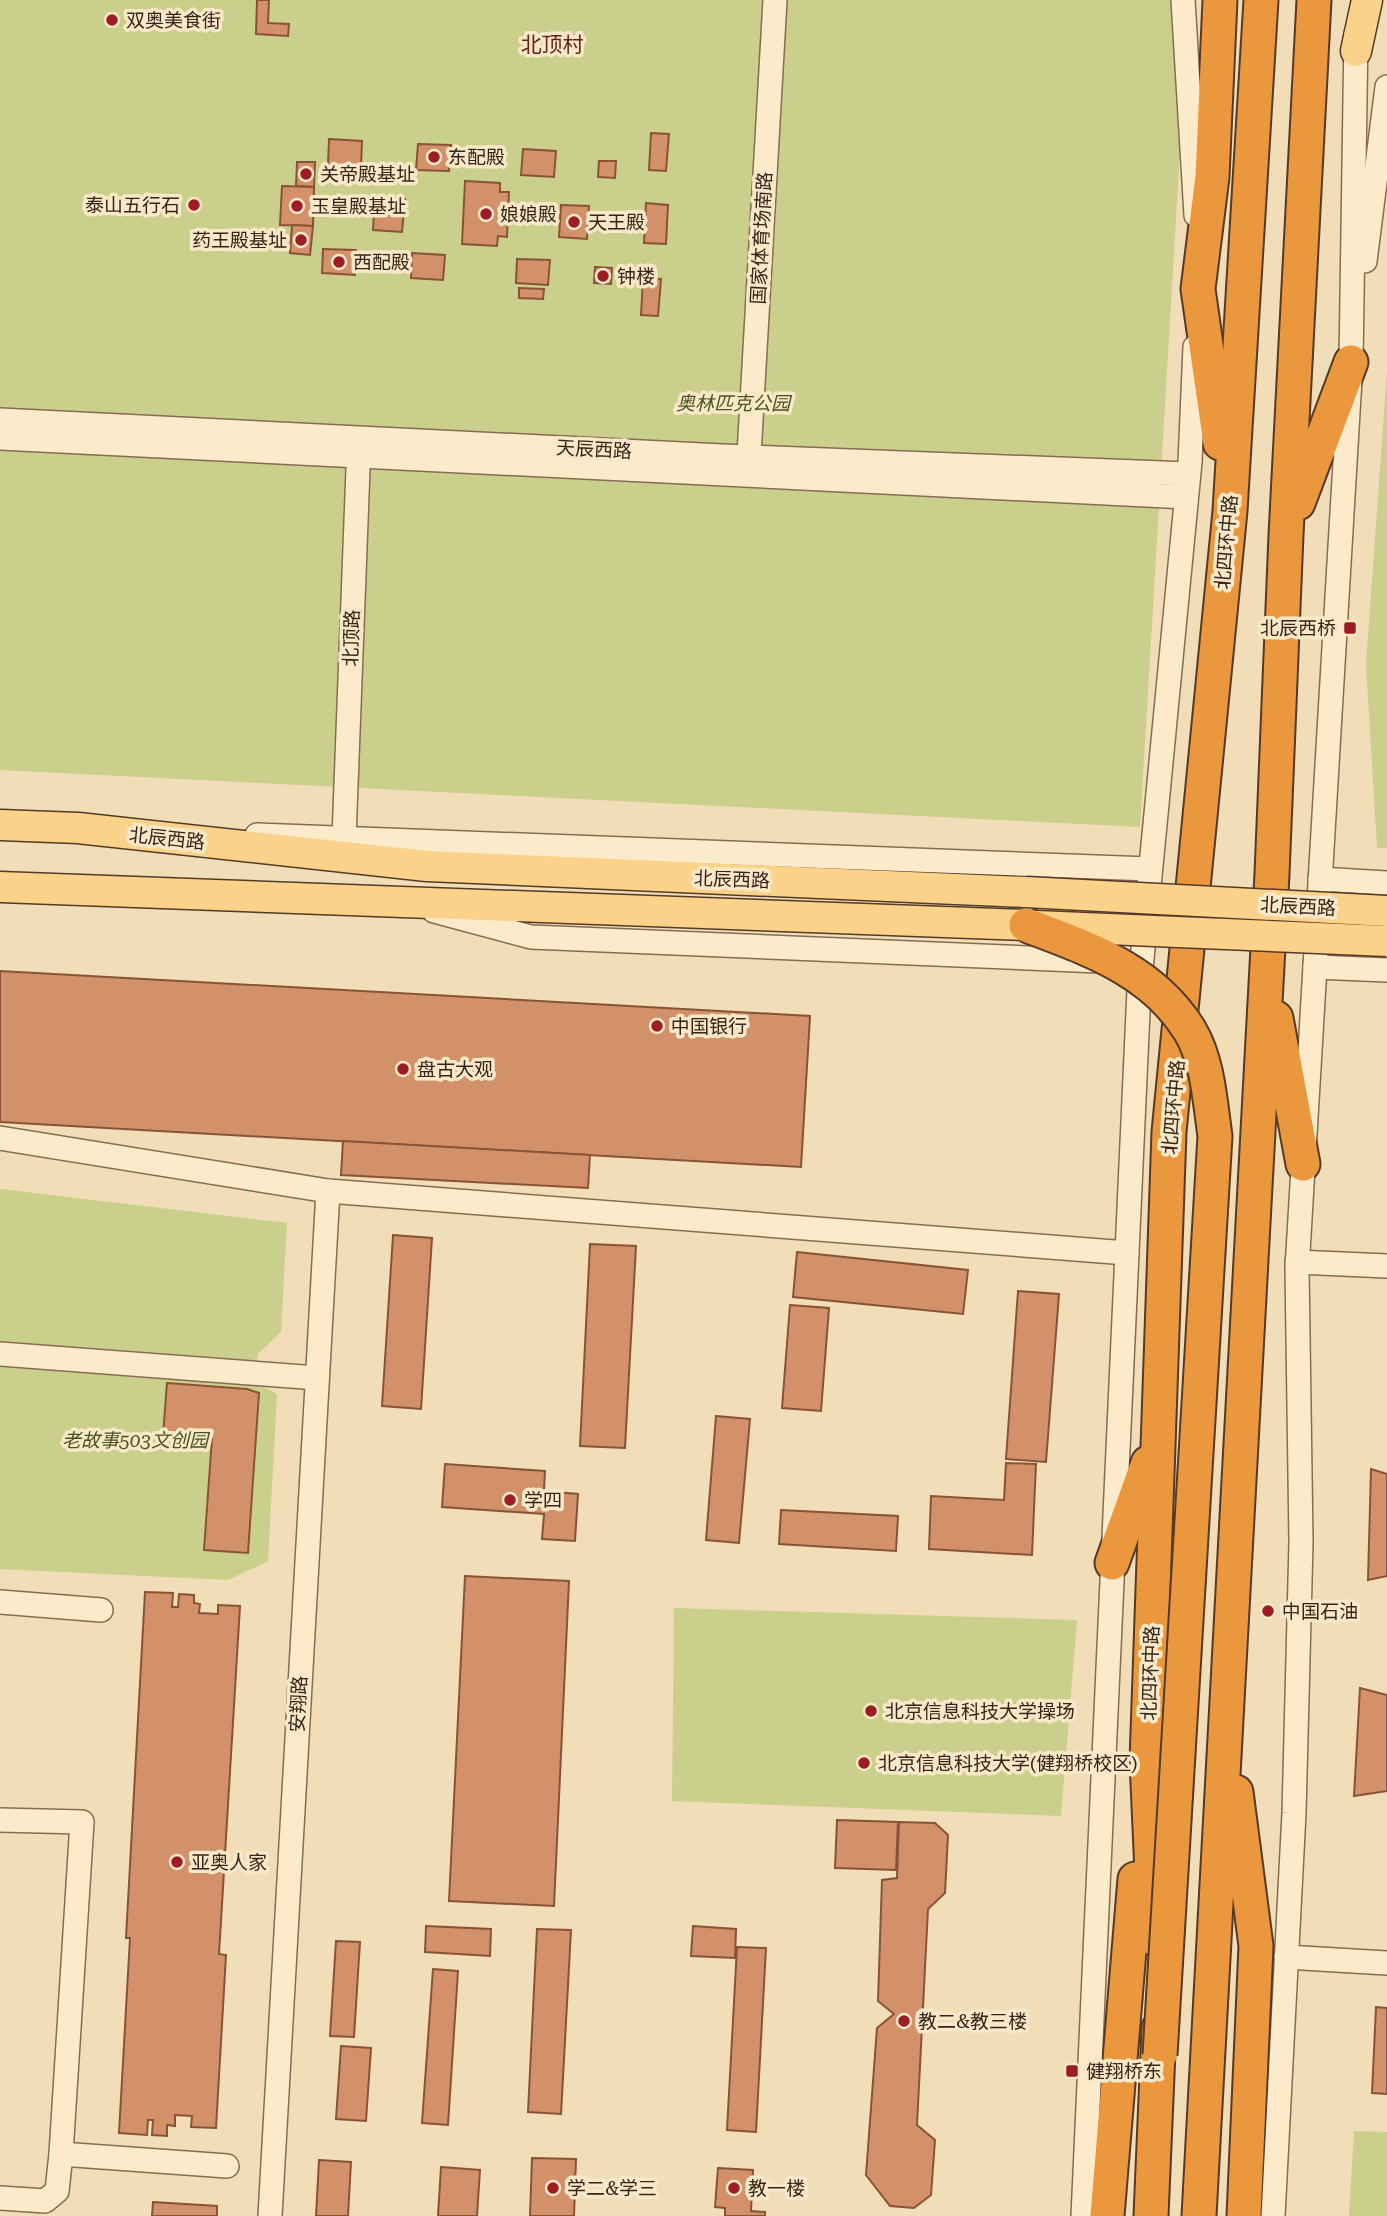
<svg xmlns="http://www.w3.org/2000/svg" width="1387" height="2216" font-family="'Roboto Serif','Noto Sans SC',serif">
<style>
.green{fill:#cbcf8c}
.building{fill:#d3916a;stroke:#895336;stroke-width:2}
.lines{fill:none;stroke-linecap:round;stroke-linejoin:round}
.minor-casing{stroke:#886c52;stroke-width:26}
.major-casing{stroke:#553a27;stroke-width:33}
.highway-casing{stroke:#553a27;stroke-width:37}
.minor{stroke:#fcebcb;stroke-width:23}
.major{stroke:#fad28a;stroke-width:30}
.highway{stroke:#eb973e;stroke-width:33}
.major-bridge-casing{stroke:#553a27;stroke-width:33;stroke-linecap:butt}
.highway-bridge-casing{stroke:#553a27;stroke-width:37;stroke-linecap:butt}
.major-bridge{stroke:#fad28a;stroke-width:30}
.highway-bridge{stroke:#eb973e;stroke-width:33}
.poi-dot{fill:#9c1d24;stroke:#f8e8c8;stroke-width:2.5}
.labels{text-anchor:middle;stroke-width:7;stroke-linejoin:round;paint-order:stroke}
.poi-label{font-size:19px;fill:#352519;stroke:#f8e8c8;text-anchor:start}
.street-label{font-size:19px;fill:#352519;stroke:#f8e8c8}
.park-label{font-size:19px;font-style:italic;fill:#48541d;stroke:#f8e8c8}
.neighbourhood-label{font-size:21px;fill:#652214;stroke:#f8e8c8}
</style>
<rect width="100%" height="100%" fill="#f1ddb8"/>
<g class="green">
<polygon points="0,0 1189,0 1140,827 0,770"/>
<polygon points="1387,371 1387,848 1377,848 1366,664"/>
<polygon points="0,1189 287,1223 281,1332 258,1354 255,1382 277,1394 268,1561 228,1580 0,1569"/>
<polygon points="674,1608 1077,1620 1061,1816 672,1801"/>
<polygon points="1354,2131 1387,2132 1387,2216 1349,2216"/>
</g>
<g class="building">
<polygon points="257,0 269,0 268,23 289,24 288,36 256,34"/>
<polygon points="651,133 669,134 666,171 649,170"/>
<polygon points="329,139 362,141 361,167 328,165"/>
<polygon points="418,144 451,145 449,171 416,170"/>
<polygon points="523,149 556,151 554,177 521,175"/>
<polygon points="599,161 616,161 615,178 598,177"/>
<polygon points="297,162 315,162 314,187 296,186"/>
<polygon points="465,181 500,183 500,192 509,192 507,237 498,236 497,246 462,244"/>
<polygon points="282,186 314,187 313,226 280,225"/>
<polygon points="375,197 405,199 402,232 373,230"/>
<polygon points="646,203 668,205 666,244 644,243"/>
<polygon points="561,205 589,206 587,239 559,237"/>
<polygon points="292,225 313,226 310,255 290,253"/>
<polygon points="323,249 356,250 355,275 322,273"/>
<polygon points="412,253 445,255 443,280 411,278"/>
<polygon points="517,259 550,260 548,285 516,283"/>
<polygon points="595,267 612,268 611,284 594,283"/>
<polygon points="643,278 661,279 658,316 641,315"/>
<polygon points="519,288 544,289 543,299 519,298"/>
<polygon points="0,971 810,1016 801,1167 0,1122"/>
<polygon points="343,1141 590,1155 588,1188 341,1175"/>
<polygon points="393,1235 432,1238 421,1409 382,1406"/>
<polygon points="590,1244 636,1246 625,1448 580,1446"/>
<polygon points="797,1252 968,1270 963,1314 793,1297"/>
<polygon points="1018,1291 1059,1294 1046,1462 1006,1459"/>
<polygon points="790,1305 829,1308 821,1411 782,1408"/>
<polygon points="167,1383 247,1389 259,1393 248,1553 204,1550 212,1438 163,1435"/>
<polygon points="716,1416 750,1419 739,1543 706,1540"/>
<polygon points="1006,1463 1036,1464 1032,1555 929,1549 931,1496 1004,1500"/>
<polygon points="445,1464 545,1471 544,1491 578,1494 575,1541 542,1539 544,1514 442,1507"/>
<polygon points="1371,1469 1387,1474 1387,1576 1368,1580"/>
<polygon points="781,1510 898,1516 896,1551 779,1544"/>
<polygon points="465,1576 569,1581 554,1906 449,1901"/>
<polygon points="145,1592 173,1593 172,1607 178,1607 179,1594 194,1595 194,1603 200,1604 199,1613 218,1614 218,1605 240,1606 219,1954 226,1955 216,2128 191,2127 192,2116 175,2115 175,2126 167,2125 167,2136 152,2135 153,2120 148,2120 147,2135 119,2133 130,1938 126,1938"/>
<polygon points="1360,1688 1387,1695 1387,1791 1354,1796"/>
<polygon points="837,1820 898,1822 896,1870 835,1868"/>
<polygon points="899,1822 935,1823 948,1835 945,1893 928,1909 917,2125 935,2140 931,2195 914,2208 890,2206 866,2175 877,2028 894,2014 878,2001 882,1880 897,1878"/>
<polygon points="426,1926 491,1929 490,1956 425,1952"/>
<polygon points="693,1926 736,1929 735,1958 691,1956"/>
<polygon points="537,1929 571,1930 561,2114 528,2112"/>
<polygon points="336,1941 360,1942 354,2037 330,2036"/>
<polygon points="737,1947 766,1948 756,2132 727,2130"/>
<polygon points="433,1969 458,1971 448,2125 422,2123"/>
<polygon points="1376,2007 1387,2008 1387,2094 1372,2093"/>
<polygon points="341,2046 371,2048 366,2121 336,2119"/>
<polygon points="532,2158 576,2159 574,2216 530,2216"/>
<polygon points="319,2160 351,2162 348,2216 316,2216"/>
<polygon points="441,2167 480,2170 477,2216 438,2216"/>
<polygon points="718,2168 753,2170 751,2211 765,2212 765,2216 725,2216 725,2208 715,2207"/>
<polygon points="153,2202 217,2206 217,2216 152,2216"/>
</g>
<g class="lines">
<g class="minor-casing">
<g id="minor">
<polyline points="1183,0 1196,215"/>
<polyline points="1365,261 1387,87"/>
<polyline points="0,420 722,456 1188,474"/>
<polyline points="0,438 1186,497"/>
<polyline points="748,472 775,0"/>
<polyline points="257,835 1149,869"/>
<polyline points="344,838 359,442"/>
<polyline points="1320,879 1387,883"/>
<polyline points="434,911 531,937 1099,961"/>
<polyline points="1315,967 1387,970"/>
<polyline points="0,1138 328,1191 1127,1253"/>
<polyline points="1297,1262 1387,1266"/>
<polyline points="0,1354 317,1378"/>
<polyline points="0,1602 101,1610"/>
<polyline points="0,1820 82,1822 61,2154"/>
<polyline points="1286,1957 1387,1963"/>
<polyline points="0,2198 45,2201 57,2191 61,2154 227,2166"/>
<polyline points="270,2216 328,1191"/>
<polyline points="1083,2216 1139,990 1190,462 1195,347"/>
<polyline points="1273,2216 1294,1813 1301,1542 1297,1269 1351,362 1356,34"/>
</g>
</g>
<g class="major-casing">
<g id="major">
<polyline points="1356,51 1367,0"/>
<polyline points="0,825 78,828 427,866 1026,892"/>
<polyline points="0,887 1026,925"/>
</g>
</g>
<g class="highway-casing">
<g id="highway">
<polyline points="1220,443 1198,289 1212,177 1220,0"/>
<polyline points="1298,503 1351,362"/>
<polyline points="1276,1018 1303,1164"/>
<polyline points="1112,1563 1148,1463"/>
<polyline points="1236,1792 1256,1946 1244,2216"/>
<polyline points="1155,1939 1147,1761 1169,1132 1230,511 1261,0"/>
<polyline points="1107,2216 1135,1879"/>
<polyline points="1151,2216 1159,2028"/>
<polyline points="1199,2216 1272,874 1286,535 1314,0"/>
</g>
</g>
<use href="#minor" class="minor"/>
<use href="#major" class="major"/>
<use href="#highway" class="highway"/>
<g class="major-bridge-casing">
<g id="major-bridge">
<polyline points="1026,892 1387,911"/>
<polyline points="1037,926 1387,941"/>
</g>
</g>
<g class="highway-bridge-casing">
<path id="highway-bridge" d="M1026,925c63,24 127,45 164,106 18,30 20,71 25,105l-55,919"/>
</g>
<use href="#major-bridge" class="major-bridge"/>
<use href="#highway-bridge" class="highway-bridge"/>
</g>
<g class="poi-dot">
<circle cx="112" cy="20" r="7"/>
<circle cx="434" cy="157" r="7"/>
<circle cx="306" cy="174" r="7"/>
<circle cx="194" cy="205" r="7"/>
<circle cx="297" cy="206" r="7"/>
<circle cx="486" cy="214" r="7"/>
<circle cx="574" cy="222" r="7"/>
<circle cx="301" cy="240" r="7"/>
<circle cx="339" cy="262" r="7"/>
<circle cx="603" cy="276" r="7"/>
<rect x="1343" y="621" width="14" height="14" rx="3.5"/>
<circle cx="657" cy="1026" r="7"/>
<circle cx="403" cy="1069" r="7"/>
<circle cx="510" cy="1500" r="7"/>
<circle cx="1268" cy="1611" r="7"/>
<circle cx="871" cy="1711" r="7"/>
<circle cx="864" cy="1763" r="7"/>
<circle cx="177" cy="1862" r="7"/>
<circle cx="904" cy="2021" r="7"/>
<rect x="1065" y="2064" width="14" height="14" rx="3.5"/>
<circle cx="553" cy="2188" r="7"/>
<circle cx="734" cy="2188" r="7"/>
</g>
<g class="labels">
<g class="poi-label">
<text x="126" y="27">双奥美食街</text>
<text x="448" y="164">东配殿</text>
<text x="320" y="181">关帝殿基址</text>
<text x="180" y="212" text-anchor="end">泰山五行石</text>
<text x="311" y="213">玉皇殿基址</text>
<text x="500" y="221">娘娘殿</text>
<text x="588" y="229">天王殿</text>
<text x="287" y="247" text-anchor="end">药王殿基址</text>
<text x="353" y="269">西配殿</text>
<text x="617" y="283">钟楼</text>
<text x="1336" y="635" text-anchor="end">北辰西桥</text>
<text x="671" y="1033">中国银行</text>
<text x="417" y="1076">盘古大观</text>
<text x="524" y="1507">学四</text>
<text x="1282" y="1618">中国石油</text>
<text x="885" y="1718">北京信息科技大学操场</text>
<text x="878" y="1770">北京信息科技大学(健翔桥校区)</text>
<text x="191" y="1869">亚奥人家</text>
<text x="918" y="2028">教二&amp;教三楼</text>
<text x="1086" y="2078">健翔桥东</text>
<text x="567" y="2195">学二&amp;学三</text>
<text x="748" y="2195">教一楼</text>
</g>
<g class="street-label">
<text transform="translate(761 238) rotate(-87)" y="7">国家体育场南路</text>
<text transform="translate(594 449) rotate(3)" y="7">天辰西路</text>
<text transform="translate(1226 542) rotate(-85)" y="7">北四环中路</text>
<text transform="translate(351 638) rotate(-88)" y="7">北顶路</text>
<text transform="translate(167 838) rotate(6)" y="7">北辰西路</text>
<text transform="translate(732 879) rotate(2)" y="7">北辰西路</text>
<text transform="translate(1298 906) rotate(3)" y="7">北辰西路</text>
<text transform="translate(1173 1107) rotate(-85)" y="7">北四环中路</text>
<text transform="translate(1150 1673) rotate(-88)" y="7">北四环中路</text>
<text transform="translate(298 1704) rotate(-87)" y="7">安翔路</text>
</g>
<g class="park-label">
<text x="733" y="410">奥林匹克公园</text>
<text x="135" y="1447">老故事503文创园</text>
</g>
<g class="neighbourhood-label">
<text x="552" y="52">北顶村</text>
</g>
</g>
</svg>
